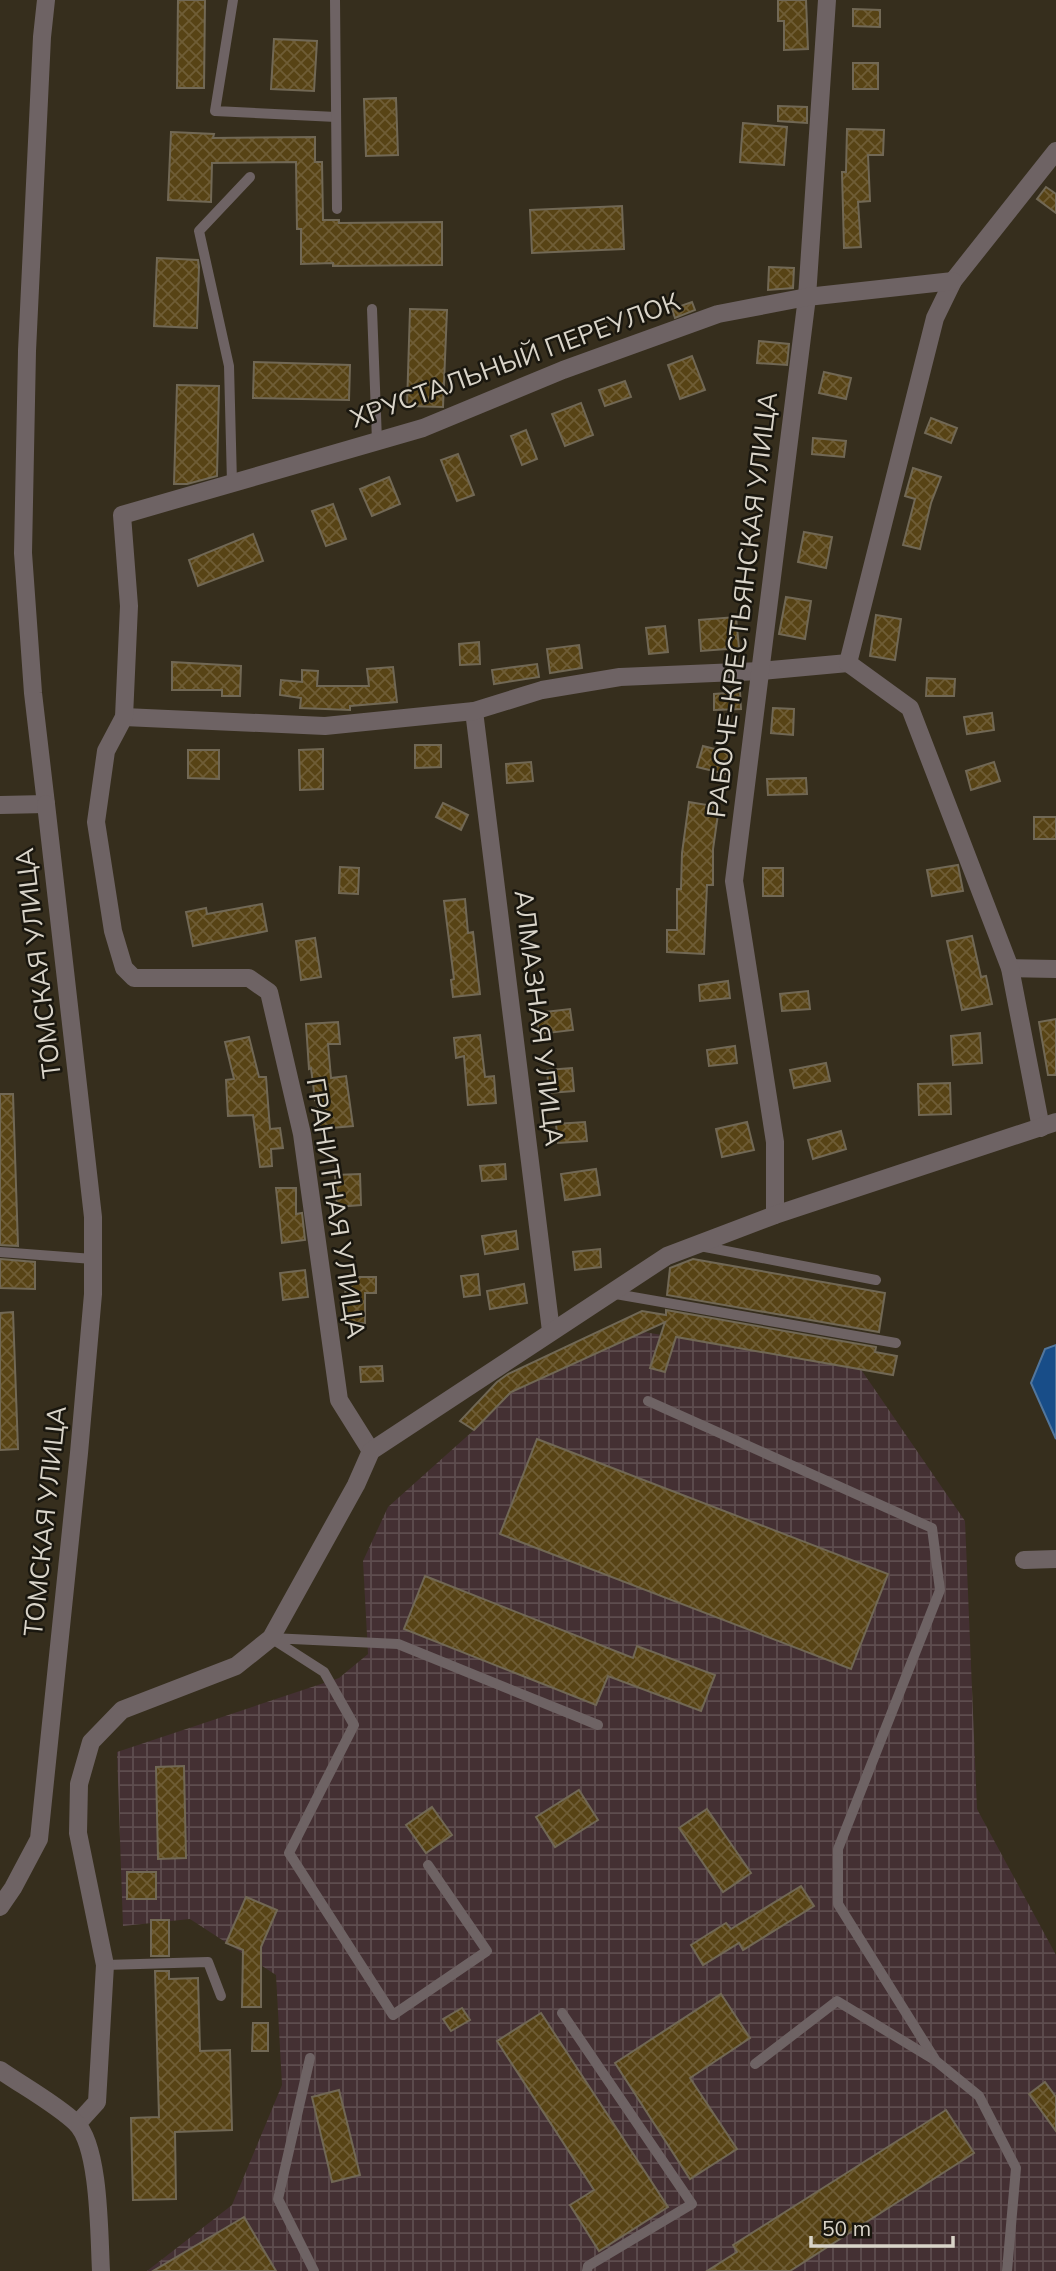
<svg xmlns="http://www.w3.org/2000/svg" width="1056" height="2271" font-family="Mulish,sans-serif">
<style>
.industrial{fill:url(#industrial-grid)}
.water{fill:#184d88;stroke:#52769c;stroke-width:2}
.building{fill:url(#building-cross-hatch);stroke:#716855;stroke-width:2}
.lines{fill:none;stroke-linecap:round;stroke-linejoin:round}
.service{stroke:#6e6364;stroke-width:10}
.minor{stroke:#6e6364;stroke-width:18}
.tertiary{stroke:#6e6364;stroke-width:18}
.labels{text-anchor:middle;stroke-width:5;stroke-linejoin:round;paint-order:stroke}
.street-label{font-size:26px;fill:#d9d4c9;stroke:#1a170f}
</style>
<defs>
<pattern id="industrial-grid" width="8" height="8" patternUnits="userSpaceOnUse" patternTransform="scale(1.75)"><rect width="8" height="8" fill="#443033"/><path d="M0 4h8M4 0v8" fill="none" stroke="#5e4d4f"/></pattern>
<pattern id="building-cross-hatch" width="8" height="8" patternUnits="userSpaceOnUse" patternTransform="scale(1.75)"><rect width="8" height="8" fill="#574315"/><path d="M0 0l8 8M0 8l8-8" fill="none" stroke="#6f5d36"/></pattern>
</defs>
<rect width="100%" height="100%" fill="#362e1d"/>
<polygon class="industrial" points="644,1332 860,1368 965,1521 977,1809 1056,1955 1056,2271 147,2271 232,2205 282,2085 276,1975 190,1919 123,1926 117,1752 339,1678 368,1654 363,1561 388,1507 474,1430 511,1392"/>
<polygon class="water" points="1056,1345 1056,1439 1031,1383 1045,1349"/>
<g class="building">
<polygon points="178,0 205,0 204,88 177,88"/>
<polygon points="778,0 806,0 808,49 784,50 784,21 778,21"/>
<polygon points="853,9 880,10 880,27 853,26"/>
<polygon points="274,39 317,41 314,91 271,89"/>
<rect x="853" y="63" width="25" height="26"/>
<polygon points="396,98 398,155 366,156 364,99"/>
<polygon points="778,106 807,107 807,123 778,121"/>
<polygon points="743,123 787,127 784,165 740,162"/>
<polygon points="847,129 884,130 883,155 868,155 870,201 858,202 861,247 844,248 842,172 846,172"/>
<polygon points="171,132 214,134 213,138 315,137 315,162 322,162 323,220 339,220 339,223 442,222 442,265 333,266 333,263 301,264 301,229 297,229 296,162 212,163 211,202 168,200"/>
<polygon points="1046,187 1056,194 1056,213 1037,199"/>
<polygon points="622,206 624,249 532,253 530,210"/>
<polygon points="157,258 198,260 199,267 197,328 154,326"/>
<polygon points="769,267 794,268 793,288 768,290"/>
<polygon points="692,302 695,310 675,318 672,309"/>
<polygon points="410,309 447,310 443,407 407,406"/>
<polygon points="759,341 789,344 787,365 757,363"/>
<polygon points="692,356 705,390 680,399 668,365"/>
<polygon points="254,362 350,365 349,400 253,398"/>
<polygon points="824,372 851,378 846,399 819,393"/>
<polygon points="625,381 631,397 605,406 599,390"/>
<polygon points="177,385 219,386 217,476 187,484 174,484"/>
<polygon points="581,403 593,435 565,446 552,414"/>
<polygon points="931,418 957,428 951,443 925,433"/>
<polygon points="526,430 537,459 522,465 511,436"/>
<polygon points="813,438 846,441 844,457 812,454"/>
<polygon points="458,454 474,495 457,501 441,460"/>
<polygon points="913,468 941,477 931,503 920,549 903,545 915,499 905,496"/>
<polygon points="389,477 400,504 372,516 360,489"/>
<polygon points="333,504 346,539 326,546 312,511"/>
<polygon points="804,532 832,537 826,568 798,562"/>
<polygon points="253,534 263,561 198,586 189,560"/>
<polygon points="786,597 811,601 805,639 779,634"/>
<polygon points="876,615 901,619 895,660 870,656"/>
<polygon points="736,617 739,648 701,651 699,620"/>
<polygon points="665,626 668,652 649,654 646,628"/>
<polygon points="479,642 480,664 460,665 459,644"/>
<polygon points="579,645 582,668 550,673 547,649"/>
<polygon points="172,662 241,666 240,696 222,696 222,690 172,690"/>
<polygon points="537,664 539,677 494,684 492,670"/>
<polygon points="393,667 397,702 350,706 350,710 300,708 301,698 280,695 281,680 302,682 302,670 318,671 317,686 369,686 367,669"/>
<polygon points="927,678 955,679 954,696 926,696"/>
<polygon points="740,692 741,709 714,710 714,694"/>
<polygon points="773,708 794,709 793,735 771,733"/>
<polygon points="992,713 994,730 967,734 964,717"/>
<polygon points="415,745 441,745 441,767 415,768"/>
<polygon points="703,746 731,753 726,774 697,767"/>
<polygon points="323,749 323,789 300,790 299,750"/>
<polygon points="188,750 219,750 219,779 188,778"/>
<polygon points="531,762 533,781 507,783 506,764"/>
<polygon points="994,762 1000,781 971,790 966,771"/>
<polygon points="806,778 807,794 768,795 767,779"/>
<polygon points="689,802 719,807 713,849 713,885 707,885 704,954 667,952 667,930 677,930 677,889 681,889 682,853"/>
<polygon points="443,803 468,815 461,830 436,817"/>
<rect x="1034" y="817" width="22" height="22"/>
<polygon points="958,865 963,891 932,896 927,870"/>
<polygon points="340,867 359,868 358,894 339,893"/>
<rect x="763" y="868" width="20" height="28"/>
<polygon points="465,899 468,933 473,932 480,994 453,997 451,980 454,979 444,901"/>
<polygon points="262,904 267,931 193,946 186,912 206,908 207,914"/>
<polygon points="972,936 981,977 986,976 992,1004 962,1010 947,941"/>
<polygon points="315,938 321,977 301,980 296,941"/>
<polygon points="728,981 730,998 700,1001 699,985"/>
<polygon points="808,991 810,1009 782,1011 780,994"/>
<polygon points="570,1009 573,1030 539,1034 537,1013"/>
<polygon points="1056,1019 1056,1075 1048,1075 1039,1022"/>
<polygon points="338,1022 340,1044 328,1044 331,1078 346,1076 353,1126 320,1129 317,1099 315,1100 311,1068 309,1069 306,1024"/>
<polygon points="980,1033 982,1063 953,1065 951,1036"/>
<polygon points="480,1035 485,1077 494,1076 496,1103 468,1105 464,1056 456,1058 454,1038"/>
<polygon points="249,1037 259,1077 266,1077 270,1129 280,1128 283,1148 271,1149 272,1166 260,1167 253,1115 228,1116 226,1080 234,1079 225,1042"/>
<polygon points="735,1046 737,1063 709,1066 707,1050"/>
<polygon points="826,1063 830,1081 794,1088 790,1070"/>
<polygon points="572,1068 574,1091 549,1093 547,1070"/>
<polygon points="950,1083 951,1114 919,1115 918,1084"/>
<polygon points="0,1094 13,1094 18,1246 0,1245"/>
<polygon points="585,1122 587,1141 558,1143 556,1124"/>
<polygon points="747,1122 754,1150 722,1157 716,1129"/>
<polygon points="841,1131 846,1149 813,1159 808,1140"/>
<polygon points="505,1164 506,1179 482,1181 480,1166"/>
<polygon points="596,1169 600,1195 565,1200 561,1174"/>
<polygon points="360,1174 361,1205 337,1207 335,1175"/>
<polygon points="276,1188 296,1188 296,1214 302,1213 305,1240 282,1243"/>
<polygon points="516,1231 518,1249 485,1254 482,1236"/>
<polygon points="600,1249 601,1267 575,1270 573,1252"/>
<polygon points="0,1259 35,1262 35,1289 0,1288"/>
<polygon points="693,1259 885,1293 879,1332 667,1295 670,1268"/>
<polygon points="305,1270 308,1297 283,1300 280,1273"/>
<polygon points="478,1274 480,1295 464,1297 461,1276"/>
<polygon points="346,1277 376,1277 376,1293 365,1293 365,1323 344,1324"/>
<polygon points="524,1284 527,1303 490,1309 487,1291"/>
<polygon points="666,1310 876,1347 875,1352 897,1356 893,1375 676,1337 665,1372 650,1368 665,1322 511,1392 474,1430 460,1421 497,1382 508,1374 642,1311 666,1315"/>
<polygon points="13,1312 18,1449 0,1450 0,1313"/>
<polygon points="382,1366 383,1381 361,1382 360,1367"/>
<polygon points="537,1439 888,1574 851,1669 500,1534"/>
<polygon points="425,1576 633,1658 637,1646 715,1675 701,1711 608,1676 596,1705 404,1629"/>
<polygon points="184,1766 186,1858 158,1859 156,1767"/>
<polygon points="579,1790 598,1820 555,1847 536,1817"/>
<polygon points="432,1807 452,1835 426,1853 406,1825"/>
<polygon points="707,1809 751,1873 723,1892 679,1828"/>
<rect x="127" y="1872" width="29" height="27"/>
<polygon points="801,1886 814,1906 743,1950 739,1943 703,1965 691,1945 726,1923 731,1929"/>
<polygon points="246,1897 277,1910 261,1947 261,2007 242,2007 243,1950 226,1943"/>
<rect x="151" y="1920" width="18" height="36"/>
<polygon points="155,1971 169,1971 169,1979 198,1978 200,2051 230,2050 232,2130 175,2132 176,2199 133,2200 131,2118 159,2117"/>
<polygon points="721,1994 750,2038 690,2078 737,2149 690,2179 615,2063"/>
<polygon points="462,2008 470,2020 451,2031 443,2019"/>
<polygon points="541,2013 668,2207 599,2251 570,2205 594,2190 497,2041"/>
<polygon points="253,2023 268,2023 268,2051 252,2051"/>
<polygon points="1045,2082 1056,2097 1056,2131 1029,2094"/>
<polygon points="339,2090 360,2175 332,2182 312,2097"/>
<polygon points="946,2110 974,2153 790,2271 707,2271 737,2252 733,2245"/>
<polygon points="244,2217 276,2271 153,2271"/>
</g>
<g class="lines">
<g class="service">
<polyline points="233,0 215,111 336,117"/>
<polyline points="335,0 337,209"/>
<polyline points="372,309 377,441"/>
<polyline points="232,483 229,366 199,231 250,177"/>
<polyline points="700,1246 876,1280"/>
<polyline points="0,1252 93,1259"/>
<polyline points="610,1293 896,1343"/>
<polyline points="648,1401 932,1528 940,1590 838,1849 838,1904 936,2061 979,2096 1016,2168 1007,2271"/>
<polyline points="428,1865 487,1951 393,2015 289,1853 354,1725 324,1672 271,1638 398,1644 598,1725"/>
<polyline points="105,1965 208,1962 221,1996"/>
<polyline points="562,2013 692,2204 588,2266 587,2271"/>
<polyline points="310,2058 278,2199 314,2271"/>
<polyline points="755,2064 837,2001 933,2059"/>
</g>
<g class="minor">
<polyline points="474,711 551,1331"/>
<polyline points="124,717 325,726 474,711 542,690 620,677 761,671 848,663"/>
<polyline points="0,805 46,804 33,693 23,553 27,351 42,37 46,0"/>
<polyline points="1010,968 1056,969"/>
<polyline points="1041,1128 1010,968 910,708 848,663 935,318 953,281 1056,151"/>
<polyline points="775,1215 775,1142 734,881 807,297 827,0"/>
<polyline points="371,1451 339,1400 302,1134 269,992 249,978 134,978 124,968 113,931 96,822 106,751 124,717 129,606 122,515 423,428 563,370 718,314 807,297 953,281"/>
<polyline points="1024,1560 1056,1559"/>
<polyline points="77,2124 97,2102 105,1965 78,1833 79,1784 91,1742 122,1710 236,1666 271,1638 356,1485 371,1451 667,1256 775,1215 1056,1122"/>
</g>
<g class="tertiary">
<polyline points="0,1907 13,1888 39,1839 79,1453 93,1294 93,1217 46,804"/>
<path d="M0,2070c23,16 56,34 76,53 24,24 23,113 25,148"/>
</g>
</g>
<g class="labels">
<g class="street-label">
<text transform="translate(515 360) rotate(-20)" y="9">ХРУСТАЛЬНЫЙ ПЕРЕУЛОК</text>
<text transform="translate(742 605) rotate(-83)" y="9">РАБОЧЕ-КРЕСТЬЯНСКАЯ УЛИЦА</text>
<text transform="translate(38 963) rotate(-97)" y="9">ТОМСКАЯ УЛИЦА</text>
<text transform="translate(539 1018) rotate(83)" y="9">АЛМАЗНАЯ УЛИЦА</text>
<text transform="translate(336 1208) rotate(81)" y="9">ГРАНИТНАЯ УЛИЦА</text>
<text transform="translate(45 1521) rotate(-84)" y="9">ТОМСКАЯ УЛИЦА</text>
</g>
</g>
<path d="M811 2236v10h142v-10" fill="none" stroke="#d9d4c9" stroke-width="3.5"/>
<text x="822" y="2236" font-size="21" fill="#d9d4c9" stroke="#1a170f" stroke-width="5" paint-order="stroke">50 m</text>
</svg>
